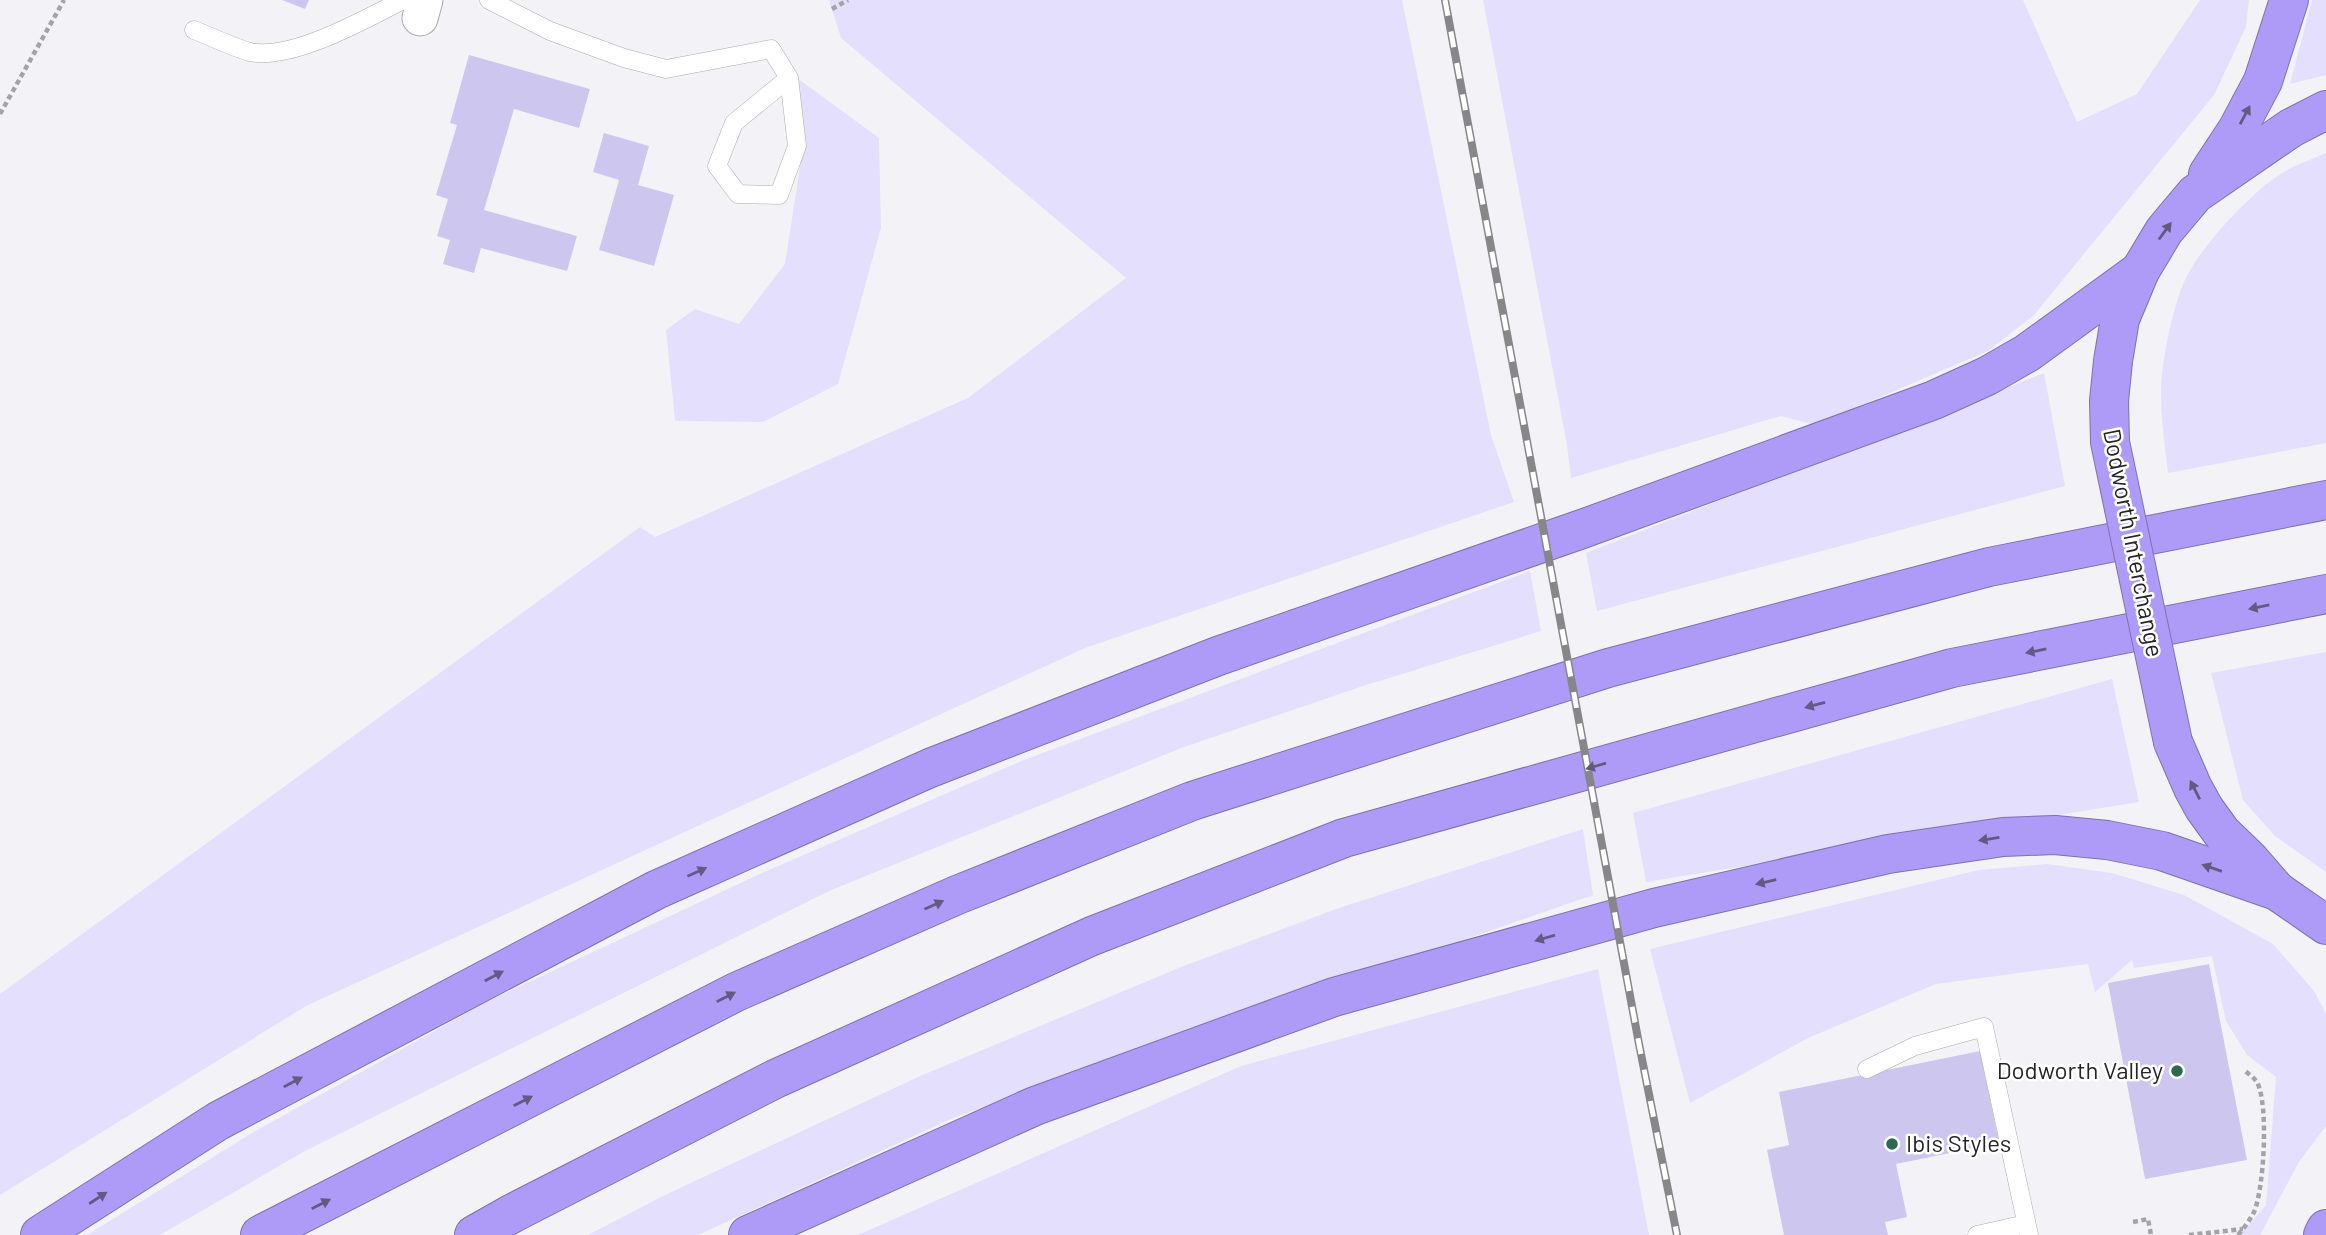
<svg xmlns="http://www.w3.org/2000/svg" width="2326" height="1235" font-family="Barlow,sans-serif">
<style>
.green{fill:#e3dffc}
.building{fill:#cdc7ef}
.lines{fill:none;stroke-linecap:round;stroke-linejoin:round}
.lane-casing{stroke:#ababaf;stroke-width:19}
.street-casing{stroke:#ababaf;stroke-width:37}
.highway-casing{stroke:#7e71ae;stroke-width:40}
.path{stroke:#a4a3a7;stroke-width:4.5;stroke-dasharray:5 3.5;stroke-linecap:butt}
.lane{stroke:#fff;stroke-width:18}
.street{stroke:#fff;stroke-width:35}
.highway{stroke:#ae9bf7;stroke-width:38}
.rail-casing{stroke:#878689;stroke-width:8}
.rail{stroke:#fff;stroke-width:5;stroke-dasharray:16;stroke-linecap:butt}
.highway-bridge-casing{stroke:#7e71ae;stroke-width:40;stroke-linecap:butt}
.highway-bridge{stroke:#ae9bf7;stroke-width:38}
.oneway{fill:#635a84}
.poi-dot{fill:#2d6a55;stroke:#fff;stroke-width:2.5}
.labels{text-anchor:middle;stroke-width:5;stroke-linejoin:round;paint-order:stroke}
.street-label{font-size:24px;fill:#252426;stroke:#fff}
.poi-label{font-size:24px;fill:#252426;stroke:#fff;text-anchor:end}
</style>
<rect width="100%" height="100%" fill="#f3f3f7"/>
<g class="green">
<polygon points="829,0 1402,0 1491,435 1514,502 1085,648 306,1006 0,1195 0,994 640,527 655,537 968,398 1126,278 841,38"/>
<polygon points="1483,0 2023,0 2077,122 2137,94 2200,0 2249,0 2246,27 2214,95 2034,315 1988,351 1815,425 1781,416 1571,478 1567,445"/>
<polygon points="2312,0 2326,0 2326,75 2290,84"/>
<polygon points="797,78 879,138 881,228 838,384 763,422 675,421 666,330 695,309 739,324 785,264 802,154"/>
<path d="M2326,153v290l-158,30c-4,-35 -10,-72 -5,-107 3,-24 13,-71 25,-92 18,-33 70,-90 103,-106 12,-6 24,-10 35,-15z"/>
<polygon points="2044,373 2065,486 1597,611 1586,553"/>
<polygon points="1530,571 1541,631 1363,686 1184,747 829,891 305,1151 160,1235 87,1235 252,1133 488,1001 762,873 1024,760"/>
<polygon points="2326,652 2326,872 2275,836 2243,800 2211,673"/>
<polygon points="2112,679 2139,802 1646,882 1633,813"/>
<polygon points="1583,829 1593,895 953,1118 698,1235 588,1235 663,1196 918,1077 1181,967 1336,909"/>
<polygon points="2047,864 2112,873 2184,895 2273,944 2314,991 2326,1014 2326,1126 2299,1162 2260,1235 2240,1235 2266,1205 2276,1077 2247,1055 2226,1021 2212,956 2134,968 2132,960 2095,992 2088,964 1936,984 1808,1038 1690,1103 1650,949 1979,870"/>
<polygon points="1598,969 1649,1235 858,1235 1241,1066"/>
</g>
<g class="building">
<polygon points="282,0 309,0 305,9"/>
<polygon points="469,55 590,89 579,128 514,109 484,210 577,236 567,271 481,248 474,273 443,264 450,240 437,236 448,199 436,195 457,125 450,123"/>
<polygon points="604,133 649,146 638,185 674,195 654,266 599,250 619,180 593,172"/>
<polygon points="2209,964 2247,1160 2145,1179 2108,983"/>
<polygon points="1980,1051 1999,1143 1896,1164 1907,1217 1885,1222 1888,1235 1784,1235 1767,1150 1789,1145 1779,1092"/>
</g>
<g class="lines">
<g class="lane-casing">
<g id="lane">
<polyline points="489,0 550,31 624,58 666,69 771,49 789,78 797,146 779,195 738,194 717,166 734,123 789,78"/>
<path d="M194,30c18,7 38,17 56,22 42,9 115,-33 153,-52"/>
<polyline points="1867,1069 1915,1046 1984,1027 2029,1235"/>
<polyline points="1977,1235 2026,1224"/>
</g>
</g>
<g class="street-casing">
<polyline id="street" points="420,18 425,0"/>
</g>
<g class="highway-casing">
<g id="highway">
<polyline points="2208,174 2237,130 2263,81 2289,0"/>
<polyline points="2113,361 2120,319 2140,271 2164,231 2195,194 2291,128 2326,110"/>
<polyline points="2173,742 2193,788 2204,808 2222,833 2251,861 2277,891 2326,925"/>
<polyline points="40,1235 218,1121 656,890 930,768 1218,656 1582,529 1934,400 1987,376 2027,353 2140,271"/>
<polyline points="260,1235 736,992 957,895 1192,801 1608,668 1989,567 2326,500"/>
<polyline points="474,1235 513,1213 775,1079 1092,936 1344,838 1952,668 2326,594"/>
<polyline points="748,1235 1035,1106 1334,997 1654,908 1888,854 2003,837 2055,835 2107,840 2162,851 2277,891"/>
<polyline points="2323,1235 2326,1229"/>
</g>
</g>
<g class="path">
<polyline points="832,9 848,0"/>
<polyline points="0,114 64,0"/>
<polyline points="2133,1222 2148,1219 2151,1235"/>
<polyline points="2189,1235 2243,1229"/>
<path d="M2238,1235c6,-7 12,-15 16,-23 10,-23 15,-107 3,-130 -3,-4 -8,-8 -12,-11"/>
</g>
<use href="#lane" class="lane"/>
<use href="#street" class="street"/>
<use href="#highway" class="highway"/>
<g class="rail-casing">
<polyline id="rail" points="1445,0 1639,1044 1677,1235"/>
</g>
<use href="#rail" class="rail"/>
<g class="highway-bridge-casing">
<polyline id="highway-bridge" points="2113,361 2109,401 2110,442 2173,742"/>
</g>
<use href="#highway-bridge" class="highway-bridge"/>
</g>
<defs><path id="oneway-solid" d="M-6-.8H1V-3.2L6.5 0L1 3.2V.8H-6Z" transform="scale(1.75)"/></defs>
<g class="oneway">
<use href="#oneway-solid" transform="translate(2245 115) rotate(-62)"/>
<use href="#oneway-solid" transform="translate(2165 231) rotate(-54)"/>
<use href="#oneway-solid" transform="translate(2259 607) rotate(169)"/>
<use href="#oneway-solid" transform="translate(2036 651) rotate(169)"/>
<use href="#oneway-solid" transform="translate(1815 705) rotate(165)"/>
<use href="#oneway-solid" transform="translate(1596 766) rotate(164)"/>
<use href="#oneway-solid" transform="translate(2195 790) rotate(-117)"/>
<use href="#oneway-solid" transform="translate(1989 839) rotate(171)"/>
<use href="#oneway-solid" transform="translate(2212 868) rotate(-161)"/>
<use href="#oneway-solid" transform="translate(697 872) rotate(-24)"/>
<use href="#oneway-solid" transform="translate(1766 882) rotate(167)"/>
<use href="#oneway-solid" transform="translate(934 905) rotate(-24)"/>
<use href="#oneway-solid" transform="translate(1545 938) rotate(164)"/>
<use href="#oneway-solid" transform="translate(494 976) rotate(-28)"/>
<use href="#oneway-solid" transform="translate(726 997) rotate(-27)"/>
<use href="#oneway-solid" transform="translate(293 1082) rotate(-28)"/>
<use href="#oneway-solid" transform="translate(523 1101) rotate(-27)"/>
<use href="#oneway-solid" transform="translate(98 1198) rotate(-33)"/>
<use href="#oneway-solid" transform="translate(321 1204) rotate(-27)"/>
</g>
<g class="poi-dot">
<circle cx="2177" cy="1071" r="7"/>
<circle cx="1892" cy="1144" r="7"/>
</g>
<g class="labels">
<g class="street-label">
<text transform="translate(2133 543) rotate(79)" y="8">Dodworth Interchange</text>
</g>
<g class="poi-label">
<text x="2163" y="1079">Dodworth Valley</text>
<text x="1906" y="1152" text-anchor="start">Ibis Styles</text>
</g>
</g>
</svg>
